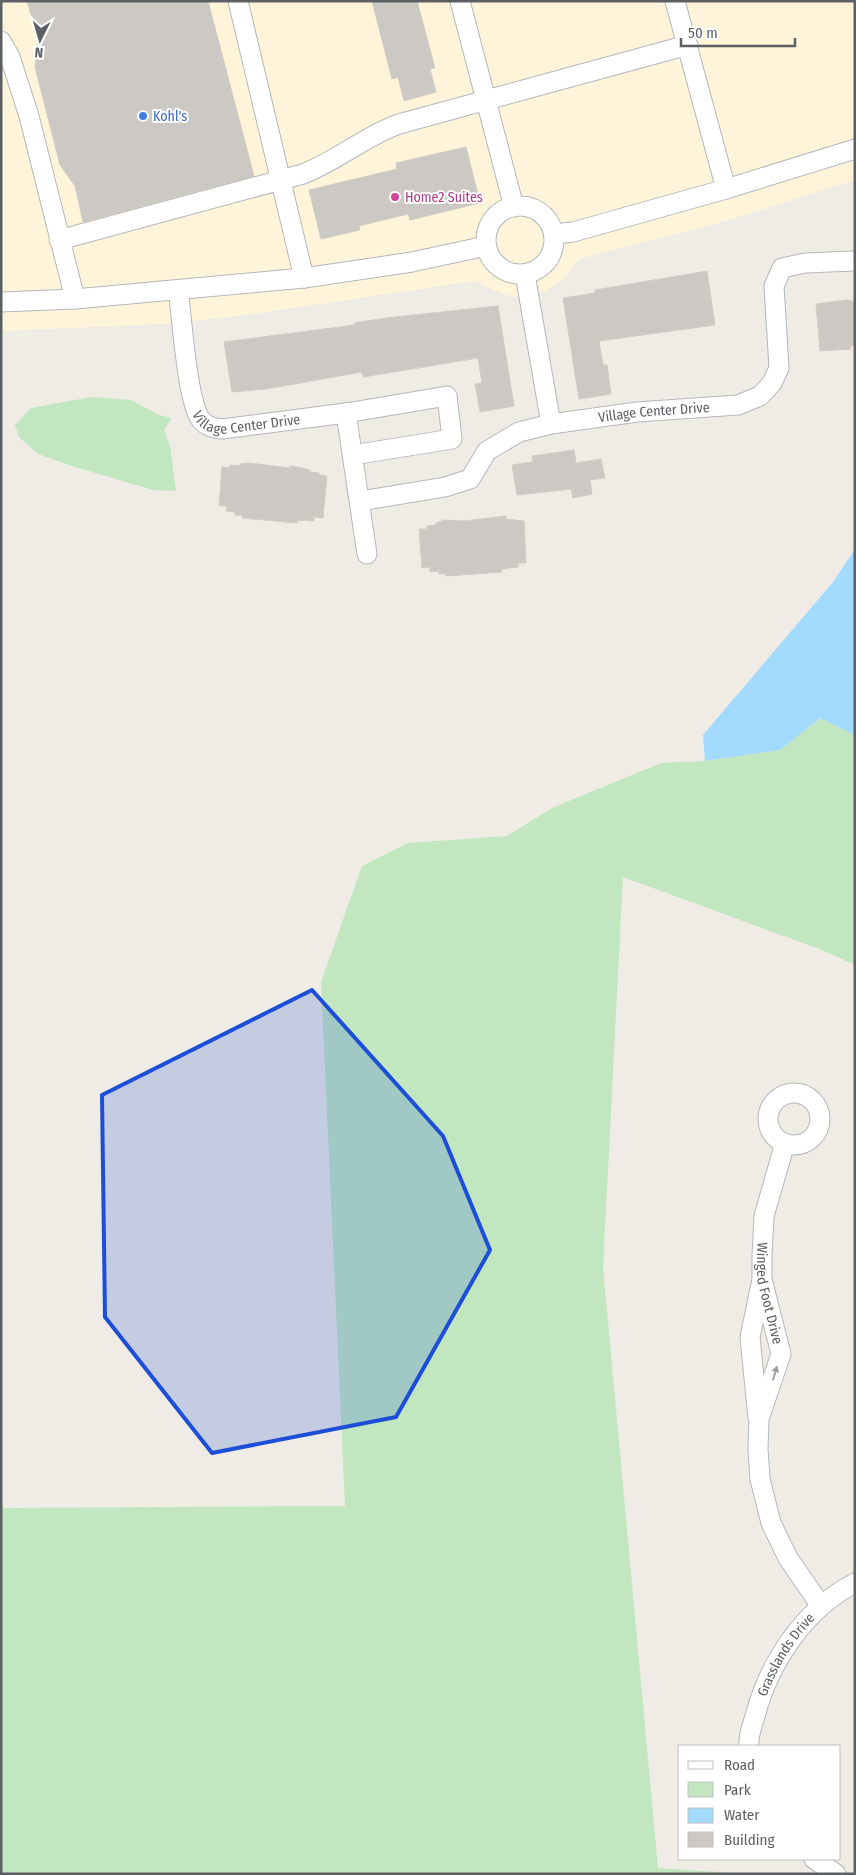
<svg xmlns="http://www.w3.org/2000/svg" width="856" height="1875" font-family="'Fira Sans Condensed',sans-serif">
<style>
.commercial{fill:#fef4d9}
.green{fill:#c1e6c0}
.water{fill:#a3daff}
.building{fill:#ccc8c3;stroke:#d3cdc2}
.lines{fill:none;stroke-linecap:round;stroke-linejoin:round}
.minor-casing{stroke:#b4b7bb;stroke-width:21}
.minor{stroke:#fff;stroke-width:19}
.oneway{fill:#9da0a2}
.marked{fill:#1d4ed8;fill-opacity:0.2;stroke:#1d4ed8;stroke-width:4;stroke-linejoin:round}
.shop-dot{fill:#3f7fe0;stroke:#fff;stroke-width:2}
.hotel-dot{fill:#d1479c;stroke:#fff;stroke-width:2}
.labels{text-anchor:middle;stroke-width:4;stroke-linejoin:round;paint-order:stroke}
.shop-label{font-size:14px;fill:#366cbe;stroke:#fff;text-anchor:start}
.hotel-label{font-size:14px;fill:#b23c85;stroke:#fff;text-anchor:start}
.street-label{font-size:14px;fill:#5c6064;stroke:#fff}
</style>
<rect width="100%" height="100%" fill="#eeece4"/>
<polygon class="commercial" points="1,1 855,1 855,180 719,223 579,259 564,279 544,292 513,297 493,290 475,281 245,315 163,324 1,331"/>
<g class="green">
<polygon points="92,397 131,400 159,415 172,418 164,430 170,446 176,491 153,490 72,466 38,454 19,437 15,425 31,408"/>
<polygon points="820,718 855,735 855,965 822,950 623,877 603,1267 658,1868 751,1874 1,1874 1,1508 345,1506 321,982 362,866 408,843 507,836 552,808 661,763 705,761 780,750"/>
</g>
<polygon class="water" points="855,549 855,735 820,718 780,750 705,761 703,735 833,582"/>
<g class="building">
<polygon points="27,1 208,1 254,176 83,222 75,186 60,165 35,67 38,39"/>
<polygon points="372,1 417,1 435,68 430,69 436,92 404,101 398,77 392,79"/>
<polygon points="466,147 480,203 410,220 408,214 359,226 360,230 321,239 309,190 397,169 396,163"/>
<polygon points="707,271 715,325 599,341 603,365 607,365 611,394 579,399 563,298 595,293 595,290"/>
<polygon points="847,300 855,302 855,346 850,346 851,349 820,351 816,304"/>
<polygon points="498,306 514,406 480,412 475,384 482,383 478,358 363,377 362,372 266,389 232,392 224,342 355,325 354,323 386,318"/>
<polygon points="574,450 576,463 601,459 605,478 590,480 592,494 573,498 571,489 517,495 512,465 533,462 532,456"/>
<polygon points="249,463 290,468 290,466 302,468 310,470 309,472 319,473 319,475 327,476 323,518 314,517 314,521 305,520 297,521 297,523 242,518 242,515 235,515 235,512 226,511 227,506 219,506 222,467 230,468 230,465 240,466 240,464"/>
<polygon points="506,516 506,519 524,521 526,563 518,563 518,567 509,568 501,570 502,572 446,576 446,574 439,574 439,571 430,572 430,567 422,568 419,529 427,529 427,526 436,525 436,523 444,520 464,521"/>
</g>
<g class="lines">
<g class="minor-casing">
<g id="minor">
<polyline points="238,1 304,278"/>
<polyline points="460,1 514,207"/>
<polyline points="675,1 726,189"/>
<polyline points="1,41 10,57 29,116 75,299"/>
<circle cx="520" cy="240" r="34"/>
<polyline points="554,234 573,232 726,189 855,149"/>
<path d="M59,240l244,-66c34,-13 62,-38 96,-50l289,-79"/>
<polyline points="525,274 551,424"/>
<path id="s1" d="M178,290c4,26 9,112 23,130 6,7 13,8 21,9l124,-16 101,-17 5,43 -99,16"/>
<polyline points="1,302 75,299 304,278 412,262 486,246"/>
<polyline points="346,413 367,554"/>
<path id="s2" d="M360,501l85,-14 25,-8 17,-28 32,-19 32,-8 86,-12 101,-7 22,-9 12,-13 7,-15 -5,-82 8,-18 23,-5 50,-2"/>
<circle cx="794" cy="1119" r="26"/>
<path id="s3" d="M785,1143l-21,73 -2,39v24l19,75 -22,65 -1,30 2,30 11,44 17,35 33,48"/>
<polyline points="758,1418 750,1337 762,1280"/>
<path id="s4" d="M749,1746c-1,-10 3,-20 6,-30 14,-53 49,-107 100,-133"/>
<polyline points="814,1859 836,1874"/>
</g>
</g>
<use href="#minor" class="minor"/>
</g>
<defs><path id="oneway-solid" d="M-6-.8H1V-3.2L6.5 0L1 3.2V.8H-6Z" transform="scale(1.25)"/></defs>
<use class="oneway" href="#oneway-solid" transform="translate(775 1373) rotate(-74)"/>
<path class="marked" d="M312,990l131,146 47,114 -94,167 -184,36 -107,-136 -3,-222z"/>
<circle class="shop-dot" cx="143" cy="116" r="5"/>
<circle class="hotel-dot" cx="395" cy="197" r="5"/>
<g class="labels">
<g class="shop-label">
<text x="153" y="121">Kohl's</text>
</g>
<g class="hotel-label">
<text x="405" y="202">Home2 Suites</text>
</g>
<g class="street-label">
<text dy="5" stroke="none"><textPath href="#s1" startOffset="179">Village Center Drive</textPath></text>
<text dy="5" stroke="none"><textPath href="#s2" startOffset="319">Village Center Drive</textPath></text>
<text dy="5" stroke="none"><textPath href="#s3" startOffset="154">Winged Foot Drive</textPath></text>
<text dy="5" stroke="none"><textPath href="#s4" startOffset="100">Grasslands Drive</textPath></text>
</g>
</g>
<rect width="856" height="1875" fill="none" stroke="#5c6064" stroke-width="5"/>
<rect x="678" y="1745" width="162" height="115" fill="#ffffff" stroke="#bebfc1"/>
<rect x="688" y="1761" width="25" height="8" fill="#ffffff" stroke="#bebfc1"/>
<text x="724" y="1770" font-size="15" fill="#5c6064">Road</text>
<rect x="688" y="1782" width="25" height="15" fill="#c1e6c0" stroke="#bebfc1"/>
<text x="724" y="1795" font-size="15" fill="#5c6064">Park</text>
<rect x="688" y="1808" width="25" height="15" fill="#a3daff" stroke="#bebfc1"/>
<text x="724" y="1820" font-size="15" fill="#5c6064">Water</text>
<rect x="688" y="1832" width="25" height="15" fill="#ccc8c3" stroke="#bebfc1"/>
<text x="724" y="1845" font-size="15" fill="#5c6064">Building</text>
<g transform="translate(40 40) rotate(185)" stroke="#ffffff" stroke-width="4" paint-order="stroke">
<path d="M0-4L9 19L0 12L-9 19Z" fill="#5c6064"/>
<text y="-8" font-size="14" font-weight="bold" text-anchor="middle" fill="#5c6064">N</text>
</g>
<path d="M681 38v8h114v-8" fill="none" stroke="#5c6064" stroke-width="2.5"/>
<text x="688" y="38" font-size="15" fill="#5c6064" stroke="#ffffff" stroke-width="4" paint-order="stroke">50 m</text>
</svg>
